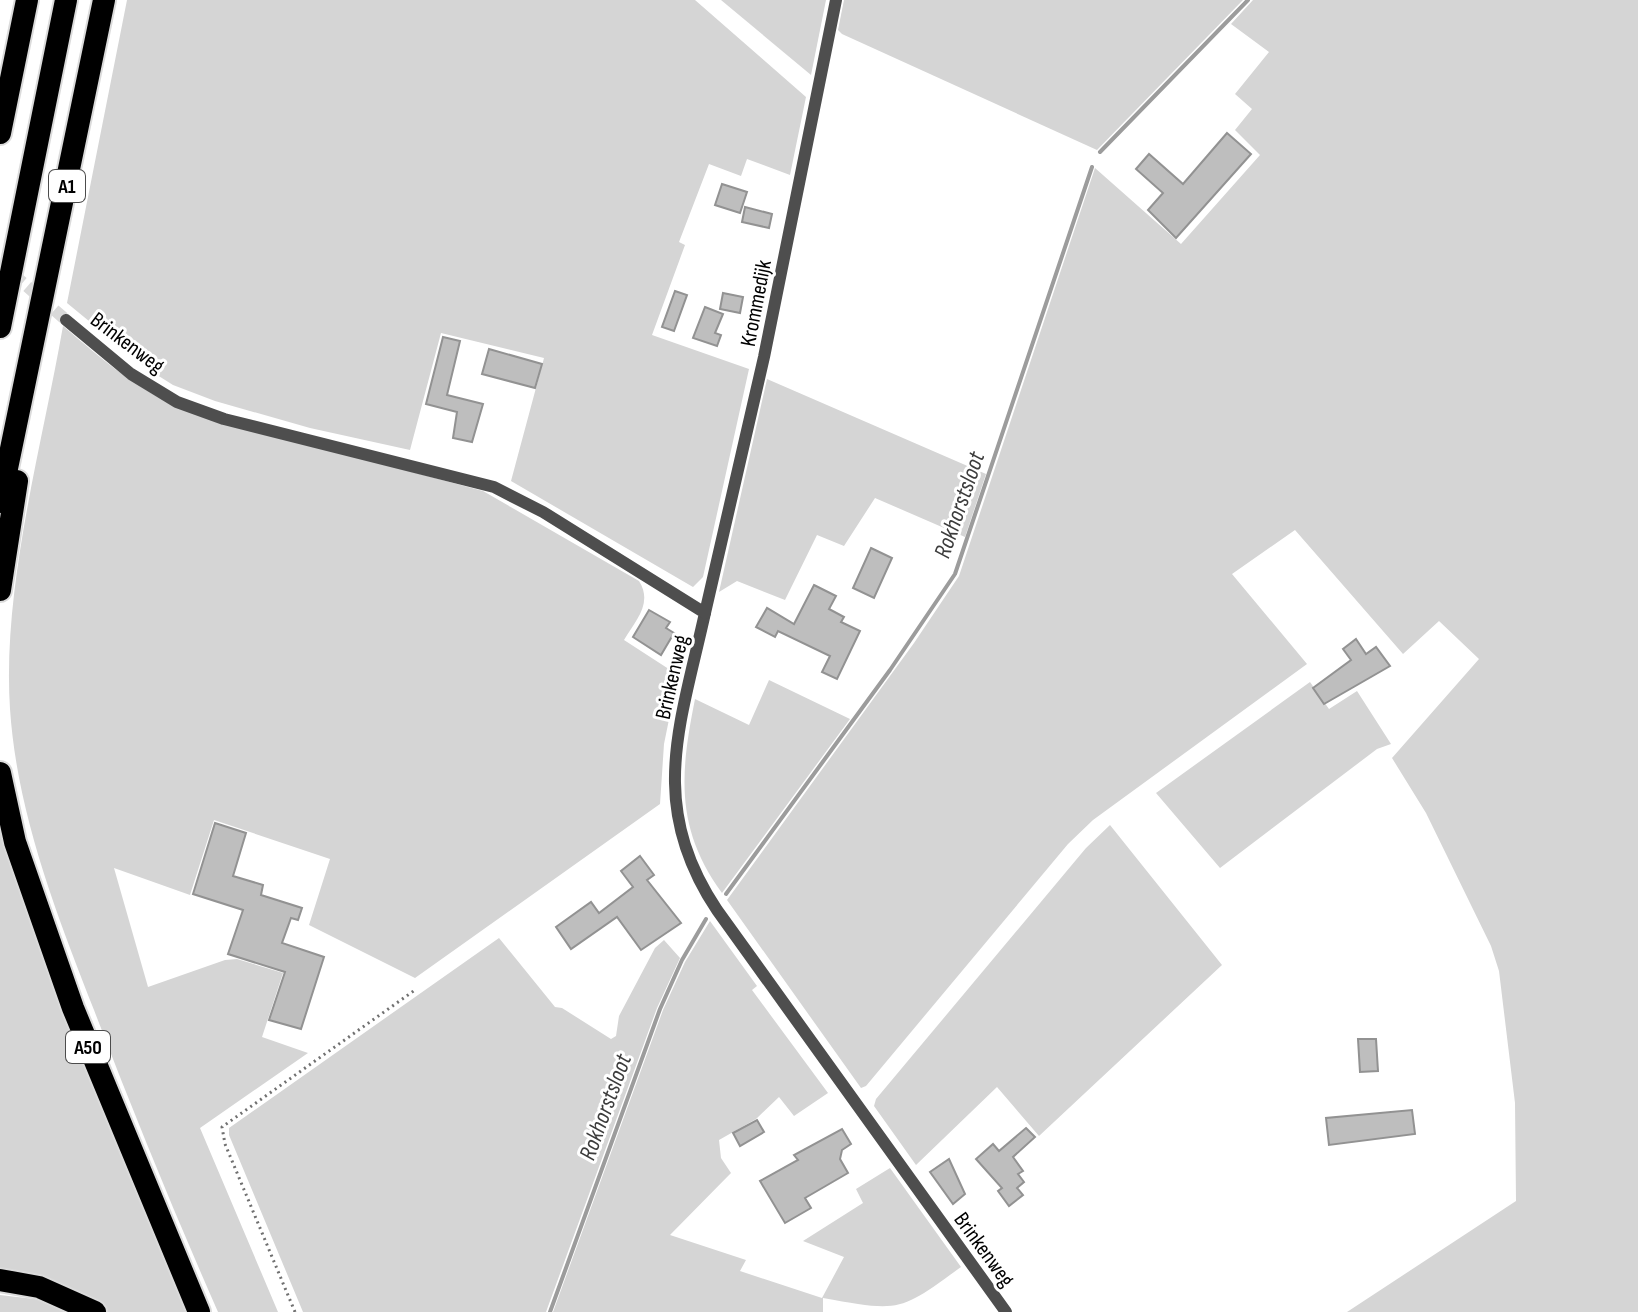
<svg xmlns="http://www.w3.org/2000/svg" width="1638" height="1312" font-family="'Sofia Sans Condensed',sans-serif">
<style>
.green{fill:#d5d5d5}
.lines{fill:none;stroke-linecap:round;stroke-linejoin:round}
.stream{stroke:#9c9c9c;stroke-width:4}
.building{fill:#bebebe;stroke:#929292;stroke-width:2}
.street-tunnel{stroke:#d9d9d9;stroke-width:12;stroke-dasharray:12 6;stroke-linecap:butt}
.highway-casing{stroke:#dbdbdb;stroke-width:26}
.path{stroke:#707070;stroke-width:3;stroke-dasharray:2 4;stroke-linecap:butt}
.street{stroke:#4e4e4e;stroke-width:12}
.highway{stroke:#000;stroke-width:22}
.labels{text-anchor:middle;stroke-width:6;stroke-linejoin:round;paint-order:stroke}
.shield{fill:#fff;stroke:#4c4c4c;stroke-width:2}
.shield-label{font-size:20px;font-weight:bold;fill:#000}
.street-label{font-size:22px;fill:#000;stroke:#fff}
.water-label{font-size:24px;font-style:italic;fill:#3d3d3d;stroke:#fff}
</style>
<rect width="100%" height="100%" fill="#fff"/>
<g class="green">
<polygon points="127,0 695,0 806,97 790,175 747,159 741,176 709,164 679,242 685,245 652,335 749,369 703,577 693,587 511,481 544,358 441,333 410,450 310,428 215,401 173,385 146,368 67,303"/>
<polygon points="721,0 826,0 811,75"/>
<polygon points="844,0 1243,0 1097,150 842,34 838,30"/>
<polygon points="1253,0 1638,0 1638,1312 1347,1312 1516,1201 1515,1103 1499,971 1491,946 1426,813 1392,758 1479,659 1439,621 1403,654 1295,530 1232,574 1307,664 1093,820 1068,844 866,1086 861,1088 727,900 914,643 959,576 1095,168 1181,244 1260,155 1235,130 1252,109 1235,94 1269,52 1231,24"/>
<path d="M63,326c40,34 77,66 126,86l294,79 156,90c14,22 -3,39 -15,59l54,35 -14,69 -4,60 -245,174 -106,-53 21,-66 -116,-39 -24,75 -76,-27 34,119 77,-27 12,-1 46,14 -21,64 46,16 -108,75 78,184h-60c-44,-100 -85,-200 -124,-302 -38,-97 -77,-197 -84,-301 -8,-122 32,-262 53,-383z"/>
<polygon points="767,379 986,474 965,537 875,498 844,546 817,535 785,600 737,581 719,592"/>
<path d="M769,680l81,39 -128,174c-47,-65 -42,-119 -27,-194l54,26z"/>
<polygon points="1310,682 1329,709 1357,691 1391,744 1377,749 1220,868 1156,793"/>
<polygon points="0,811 191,1312 107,1312 0,1275"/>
<polygon points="1110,825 1222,965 1039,1136 997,1087 916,1165 874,1106 876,1099 1086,848"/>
<path d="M710,921l47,65 -5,4 76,103 -34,23 -15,-19 -23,22 -37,21 2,18 10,15 -61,62 76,25 -6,11 82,27 22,-41 -41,-16 60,-38 -7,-14 34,-21 71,99c-62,45 -60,45 -138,31v14h-270l110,-302 22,-48z"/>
<polygon points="499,938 555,1007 562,1008 611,1039 616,1036 619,1016 655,948 664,940 680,958 657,1008 546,1312 303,1312 229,1135 229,1128"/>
<polygon points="0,1295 43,1300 69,1312 0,1312"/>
</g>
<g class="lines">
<g class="stream">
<polyline points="1100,152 1248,0"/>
<polyline points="726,894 890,670 955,574 1092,167"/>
<polyline points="550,1312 660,1009 682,960 706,919"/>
</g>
</g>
<g class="building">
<polygon points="1227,133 1251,154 1176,238 1148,210 1163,193 1136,169 1149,154 1183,184"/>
<polygon points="722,184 747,192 740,213 715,205"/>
<polygon points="745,207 772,214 769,228 742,222"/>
<polygon points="675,291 687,295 674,331 662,327"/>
<polygon points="723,293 743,297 740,313 720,309"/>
<polygon points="705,307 723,314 715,333 721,335 717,346 693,338"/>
<polygon points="443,337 460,341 447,395 483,404 472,442 453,438 457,412 426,404"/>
<polygon points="489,349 542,364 535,388 482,374"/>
<polygon points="871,548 892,558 874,598 853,588"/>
<polygon points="814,585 836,596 829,609 844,617 841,622 860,631 837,679 822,672 830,656 778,631 775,637 756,627 767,608 794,624"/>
<polygon points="649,610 670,622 666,628 674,633 661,655 633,637"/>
<polygon points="1356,639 1366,654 1376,647 1390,666 1324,704 1313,688 1351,660 1343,649"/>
<polygon points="215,823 246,833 233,876 263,885 261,895 302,908 298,920 291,918 282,943 324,957 301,1029 269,1020 285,972 228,954 243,910 193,894"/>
<polygon points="640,856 654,875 647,880 681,923 641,950 617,917 571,949 556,927 591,902 599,913 633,887 621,871"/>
<polygon points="1358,1039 1376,1039 1378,1071 1360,1072"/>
<polygon points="1412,1110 1415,1134 1329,1145 1326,1118"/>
<polygon points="757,1120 764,1132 740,1146 733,1133"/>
<polygon points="1026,1128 1035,1137 1013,1157 1023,1171 1018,1174 1024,1182 1017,1188 1023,1195 1009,1206 998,1191 1002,1188 976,1159 993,1144 999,1151"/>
<polygon points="842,1129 851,1144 842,1150 840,1159 848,1173 805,1198 811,1208 785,1223 760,1181 798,1160 794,1155"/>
<polygon points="949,1159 965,1194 953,1204 930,1172"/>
</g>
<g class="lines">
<polyline class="street-tunnel" points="0,263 66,320"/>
<g class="highway-casing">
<g id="highway">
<polyline points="0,133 27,0"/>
<polyline points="0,327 66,0"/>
<polyline points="0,502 104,0"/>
<polyline points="0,590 17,481"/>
<polyline points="0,773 15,842 73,1008 199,1312"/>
<polyline points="0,1280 39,1287 95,1312"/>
</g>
</g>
<polyline class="path" points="295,1312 225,1144 222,1127 415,990"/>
<g class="street">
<path d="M66,320l65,54 46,28 47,17 270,68 49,25 162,101c-25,113 -58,192 12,297l289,402"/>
<polyline points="705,613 764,357 836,0"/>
</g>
<use href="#highway" class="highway"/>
</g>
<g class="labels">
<g class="shield">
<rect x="49" y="170" width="36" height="32" rx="6"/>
<rect x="66" y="1031" width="44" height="32" rx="6"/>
</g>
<g class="shield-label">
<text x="67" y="193">A1</text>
<text x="88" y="1054">A50</text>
</g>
<g class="street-label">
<text transform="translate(755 303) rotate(-79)" y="8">Krommedijk</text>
<text transform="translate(128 342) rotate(37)" y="8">Brinkenweg</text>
<text transform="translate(671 677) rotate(-77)" y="8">Brinkenweg</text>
<text transform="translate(985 1249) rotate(54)" y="8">Brinkenweg</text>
</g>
<g class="water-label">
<text transform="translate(959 505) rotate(-71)" y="8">Rokhorstsloot</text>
<text transform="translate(605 1107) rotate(-70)" y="8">Rokhorstsloot</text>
</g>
</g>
</svg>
